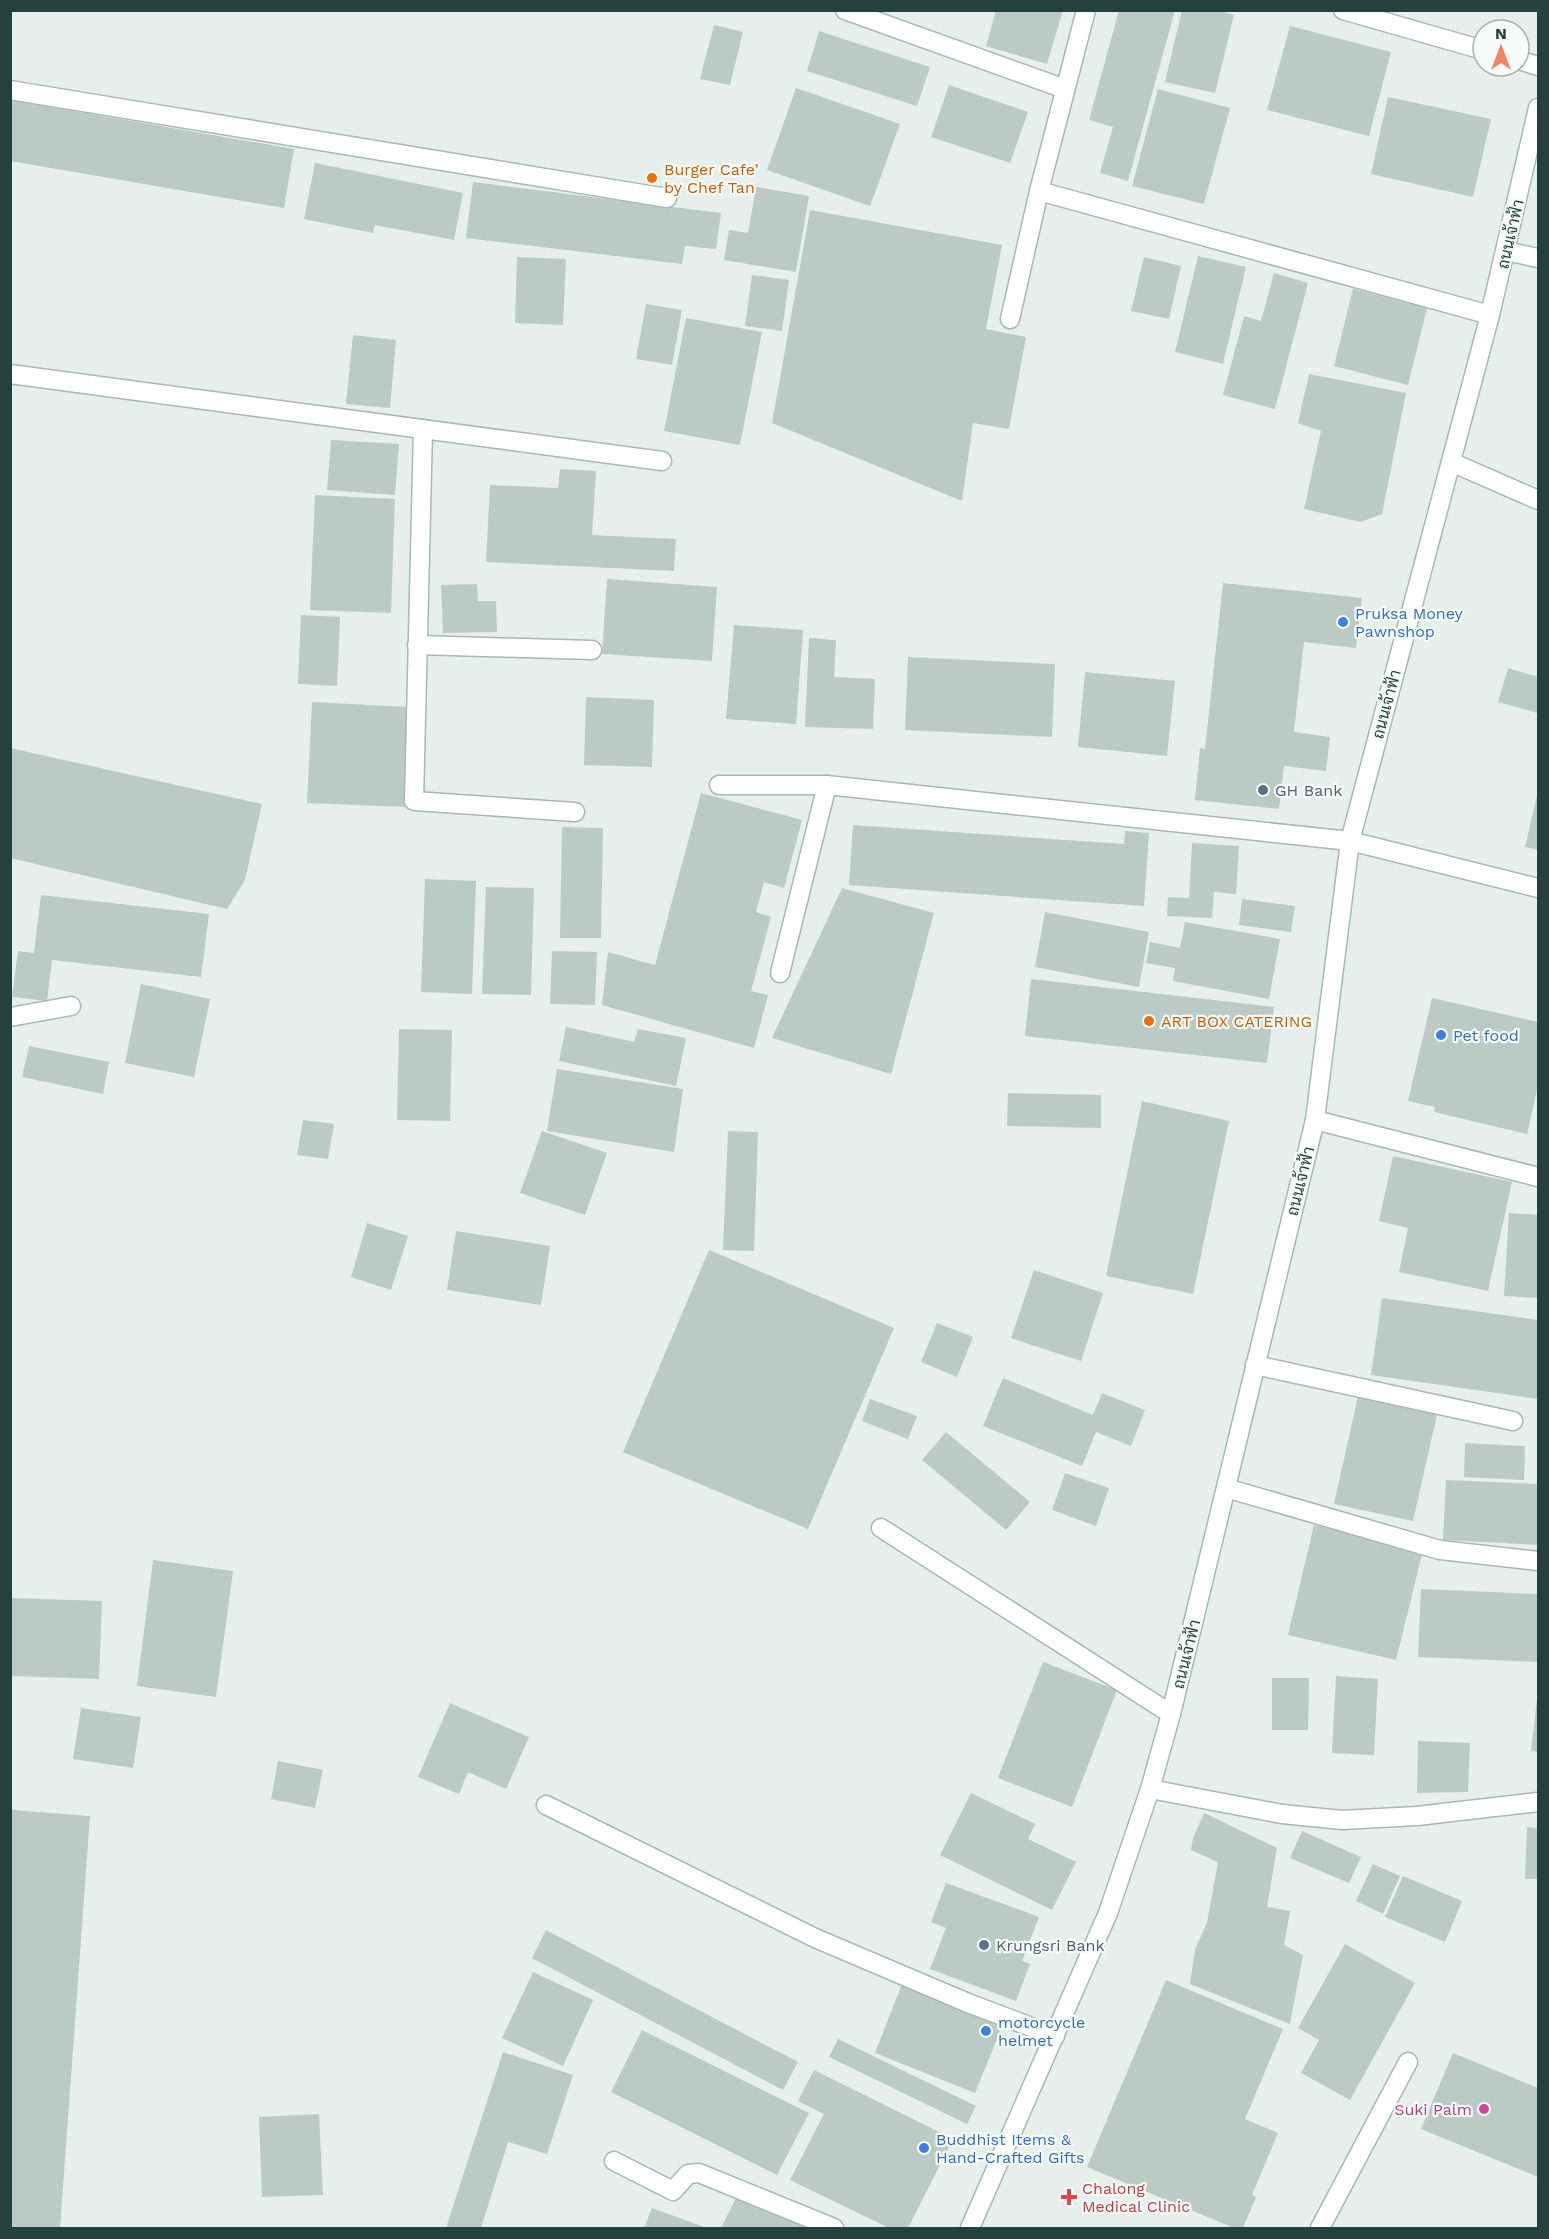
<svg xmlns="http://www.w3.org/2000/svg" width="1549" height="2239" font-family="'Work Sans',Sarabun,sans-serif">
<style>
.building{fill:#bbcac4}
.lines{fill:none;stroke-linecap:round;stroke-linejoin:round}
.lane-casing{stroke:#a8b8b2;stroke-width:21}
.street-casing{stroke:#a8b8b2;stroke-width:21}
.secondary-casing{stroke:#a4bbb3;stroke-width:21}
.lane{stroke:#fff;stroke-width:18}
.street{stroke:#fff;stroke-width:18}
.secondary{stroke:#fff;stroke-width:18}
.food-dot{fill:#e8710a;stroke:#f7fbf9;stroke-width:2}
.shop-dot{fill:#3f7fe0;stroke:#f7fbf9;stroke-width:2}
.service-dot{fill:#5c6f8a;stroke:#f7fbf9;stroke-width:2}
.hotel-dot{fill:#d1479c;stroke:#f7fbf9;stroke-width:2}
.health-dot{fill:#e0444e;stroke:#f7fbf9;stroke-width:2}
.labels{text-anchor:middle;stroke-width:4.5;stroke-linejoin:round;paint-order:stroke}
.food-label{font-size:16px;fill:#c56008;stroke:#f7fbf9;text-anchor:start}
.street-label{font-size:16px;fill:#24423a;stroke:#f7fbf9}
.shop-label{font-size:16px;fill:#366cbe;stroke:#f7fbf9;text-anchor:start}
.service-label{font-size:16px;fill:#4e5e75;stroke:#f7fbf9;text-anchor:start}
.hotel-label{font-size:16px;fill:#b23c85;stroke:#f7fbf9;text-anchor:end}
.health-label{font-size:16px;fill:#be3a42;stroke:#f7fbf9;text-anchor:start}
</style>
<rect width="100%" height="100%" fill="#e6efeb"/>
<g class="building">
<polygon points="996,10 1063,10 1047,64 986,46"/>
<polygon points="1119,10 1175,10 1128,181 1100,173 1113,127 1089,120"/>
<polygon points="1182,10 1216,10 1234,15 1215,93 1165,82"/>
<polygon points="714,25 743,32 730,85 700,79"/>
<polygon points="1290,26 1391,52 1369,136 1267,110"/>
<polygon points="819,31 930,67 917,106 807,71"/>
<polygon points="949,85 1028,112 1010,163 931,137"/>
<polygon points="796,88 900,124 870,206 767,170"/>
<polygon points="1158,89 1230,108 1204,204 1132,186"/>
<polygon points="1388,97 1491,119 1473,197 1371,174"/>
<polygon points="10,100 294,149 284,208 10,161"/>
<polygon points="315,163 463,193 454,240 375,225 373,233 304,219"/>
<polygon points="473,182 721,213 716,249 685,246 682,264 466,238"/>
<polygon points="756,187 809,196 796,272 724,260 729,230 748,233"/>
<polygon points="810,210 1002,245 986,329 1026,337 1009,429 973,423 962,501 772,423"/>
<polygon points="1198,256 1246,267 1223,364 1175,352"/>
<polygon points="517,257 566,259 563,325 515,323"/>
<polygon points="1144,257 1181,266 1169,319 1131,311"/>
<polygon points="1274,273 1308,283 1275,409 1223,395 1244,316 1261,321"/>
<polygon points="752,275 789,280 782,331 745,326"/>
<polygon points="1353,289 1427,308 1408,385 1334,366"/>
<polygon points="646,304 682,310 672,365 636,359"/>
<polygon points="686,318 762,332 740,445 664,431"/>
<polygon points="353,335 396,340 390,408 346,404"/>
<polygon points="1309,374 1406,393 1382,514 1361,522 1304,509 1321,431 1298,423"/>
<polygon points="331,440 399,444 395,495 327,490"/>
<polygon points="560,469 596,471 592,535 676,539 674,571 486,562 490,485 558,488"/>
<polygon points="315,495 395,499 391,613 310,610"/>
<polygon points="607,579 717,587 712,661 602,654"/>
<polygon points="1223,583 1362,598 1356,648 1304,642 1294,732 1330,737 1326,771 1284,766 1279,809 1195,800 1200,748 1205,749"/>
<polygon points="477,584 478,601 496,601 497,632 443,633 441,585"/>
<polygon points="301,615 340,617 337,686 298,684"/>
<polygon points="734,625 803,630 796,724 726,719"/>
<polygon points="809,638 836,640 834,677 875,679 873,729 805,727"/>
<polygon points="908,657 1055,664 1052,737 905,730"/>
<polygon points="1508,668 1538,677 1538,713 1498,702"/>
<polygon points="1085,672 1175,681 1167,756 1078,747"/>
<polygon points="586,697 654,700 652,767 584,765"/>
<polygon points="312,702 409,707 405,807 307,803"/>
<polygon points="10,748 262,804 245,880 227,909 10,858"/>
<polygon points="1538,791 1538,850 1525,847"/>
<polygon points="701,793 802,820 784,888 764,882 756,912 771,917 751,991 768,995 754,1048 602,1005 608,952 655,965"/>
<polygon points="853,825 1124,844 1125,831 1149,833 1144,906 849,885"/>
<polygon points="562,827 603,828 601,938 560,938"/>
<polygon points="1192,843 1239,846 1236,894 1214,892 1212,918 1167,916 1168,897 1189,898"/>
<polygon points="425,879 476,881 472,994 421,992"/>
<polygon points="486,887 534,888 531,995 482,994"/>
<polygon points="842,888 934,913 891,1074 772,1038"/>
<polygon points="41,895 209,914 201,977 52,960 47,1001 12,997 18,951 34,953"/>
<polygon points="1242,899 1295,906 1291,932 1239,925"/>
<polygon points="1045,912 1149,932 1139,987 1035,967"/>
<polygon points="1185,922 1280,939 1269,999 1173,981 1175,968 1146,963 1150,942 1180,948"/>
<polygon points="552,951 597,952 595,1005 550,1004"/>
<polygon points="1031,979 1274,1007 1267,1063 1025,1036"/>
<polygon points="141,984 210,999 194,1077 125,1063"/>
<polygon points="1432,998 1538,1022 1538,1086 1527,1134 1434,1112 1435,1107 1408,1101"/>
<polygon points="566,1027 634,1042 638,1029 686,1038 676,1086 559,1061"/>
<polygon points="399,1029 452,1030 450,1121 397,1120"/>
<polygon points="29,1046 109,1062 103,1094 22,1077"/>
<polygon points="557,1069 683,1089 674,1152 547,1131"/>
<polygon points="1008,1093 1101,1095 1101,1128 1007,1126"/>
<polygon points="1142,1101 1229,1121 1193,1294 1106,1276"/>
<polygon points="303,1120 334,1124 328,1159 297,1155"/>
<polygon points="542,1131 607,1153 585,1215 520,1193"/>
<polygon points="728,1131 758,1132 754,1251 723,1250"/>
<polygon points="1393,1156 1512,1182 1488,1291 1399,1272 1408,1228 1379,1221"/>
<polygon points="1509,1213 1538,1215 1538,1298 1504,1296"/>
<polygon points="367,1223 408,1236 391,1290 351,1277"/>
<polygon points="456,1231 550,1246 541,1305 447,1290"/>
<polygon points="709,1250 894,1328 808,1529 623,1452"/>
<polygon points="1034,1270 1103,1293 1081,1361 1011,1338"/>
<polygon points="1382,1298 1538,1320 1538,1399 1371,1375"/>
<polygon points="937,1323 973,1337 957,1377 921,1362"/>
<polygon points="1003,1378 1093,1415 1102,1393 1145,1410 1131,1446 1096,1432 1082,1466 983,1426"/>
<polygon points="1359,1392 1438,1410 1413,1521 1334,1504"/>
<polygon points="870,1399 917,1416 908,1439 862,1421"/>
<polygon points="946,1432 1030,1502 1006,1530 922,1460"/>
<polygon points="1465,1443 1525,1446 1524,1480 1464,1477"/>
<polygon points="1065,1473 1109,1488 1096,1526 1052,1510"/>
<polygon points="1446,1480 1538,1484 1538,1545 1443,1540"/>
<polygon points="1314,1525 1423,1550 1396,1660 1288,1635"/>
<polygon points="153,1560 233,1571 216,1697 137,1686"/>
<polygon points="1421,1589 1538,1594 1538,1662 1418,1657"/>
<polygon points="10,1598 102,1601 99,1679 10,1676"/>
<polygon points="1043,1662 1117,1690 1072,1807 998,1778"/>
<polygon points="1336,1676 1378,1679 1374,1755 1332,1753"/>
<polygon points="1272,1678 1309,1678 1308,1730 1272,1730"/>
<polygon points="1537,1699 1538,1699 1538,1752 1531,1751"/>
<polygon points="450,1703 529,1737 506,1789 468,1772 459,1794 418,1777"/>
<polygon points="81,1708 141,1717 133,1768 73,1759"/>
<polygon points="1418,1741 1470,1743 1468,1792 1417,1793"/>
<polygon points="278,1761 323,1770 315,1808 271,1799"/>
<polygon points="971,1793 1035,1824 1028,1839 1076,1862 1052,1910 940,1855"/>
<polygon points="11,1810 90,1816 60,2228 10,2228"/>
<polygon points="1204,1813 1277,1848 1267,1907 1290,1911 1284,1945 1303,1955 1290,2024 1190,1984 1195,1949 1207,1923 1218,1862 1191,1850 1193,1838"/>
<polygon points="1527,1827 1538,1828 1538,1879 1525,1879"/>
<polygon points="1302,1831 1361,1857 1349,1883 1290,1858"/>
<polygon points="1373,1864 1400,1876 1383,1914 1356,1901"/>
<polygon points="1403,1876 1462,1901 1445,1942 1385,1917"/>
<polygon points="946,1883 1039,1917 1022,1961 1030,1964 1016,2001 930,1969 946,1928 931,1922"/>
<polygon points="546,1930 798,2062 783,2090 532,1958"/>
<polygon points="1345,1944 1415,1983 1350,2100 1301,2073 1319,2040 1298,2028"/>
<polygon points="533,1972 593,2000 563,2066 502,2038"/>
<polygon points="1166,1980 1283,2029 1245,2119 1278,2133 1252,2195 1256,2197 1243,2228 1234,2228 1087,2167"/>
<polygon points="902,1984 1003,2024 975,2093 875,2053"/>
<polygon points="642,2030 809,2113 777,2175 611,2092"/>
<polygon points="838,2039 976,2106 967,2124 829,2057"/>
<polygon points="503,2052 573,2075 547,2154 508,2142 481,2228 446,2228"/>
<polygon points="1453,2053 1538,2088 1538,2177 1421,2129"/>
<polygon points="814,2070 953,2139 908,2228 889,2228 790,2180 824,2114 798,2101"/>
<polygon points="319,2114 323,2195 262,2197 259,2117"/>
<polygon points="737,2196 810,2228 721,2228"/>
<polygon points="652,2208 707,2228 644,2228"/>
</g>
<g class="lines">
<g class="lane-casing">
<g id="lane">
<polyline points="1451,462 1538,500"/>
<polyline points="1350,841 1538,888"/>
<polyline points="1315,1120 1538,1177"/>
<polyline points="881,1528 1171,1714"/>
<polyline points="546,1805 815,1938 968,2003 1055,2036"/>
<polyline points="614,2161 673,2191 688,2174 699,2173 834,2228"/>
<polyline points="1320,2228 1408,2062"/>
</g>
</g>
<g class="street-casing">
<g id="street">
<polyline points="845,10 1065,89"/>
<polyline points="1343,10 1483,50"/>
<polyline points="1519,60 1538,66"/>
<polyline points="10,90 667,198"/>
<polyline points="1039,191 1490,315"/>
<polyline points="1506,251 1538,258"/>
<polyline points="1010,319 1039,191 1086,10"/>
<polyline points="10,374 662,461"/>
<polyline points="423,429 414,801 575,812"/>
<polyline points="417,645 592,650"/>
<polyline points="719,785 827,785 1350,841"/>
<polyline points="780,973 827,785"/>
<polyline points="10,1017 71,1006"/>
<polyline points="1255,1365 1513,1421"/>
<polyline points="1226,1488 1440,1550 1538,1561"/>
<polyline points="1150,1789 1282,1814 1342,1820 1417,1816 1538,1802"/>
</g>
</g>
<g class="secondary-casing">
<polyline id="secondary" points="970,2228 1108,1913 1150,1789 1171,1714 1315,1120 1350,841 1490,315 1538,108"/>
</g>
<use href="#lane" class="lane"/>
<use href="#street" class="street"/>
<use href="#secondary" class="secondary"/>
</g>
<g class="food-dot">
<circle cx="652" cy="178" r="6"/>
<circle cx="1149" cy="1021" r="6"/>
</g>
<g class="shop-dot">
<circle cx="1343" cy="622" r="6"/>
<circle cx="1441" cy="1035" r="6"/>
<circle cx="986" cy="2031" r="6"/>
<circle cx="924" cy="2148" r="6"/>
</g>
<g class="service-dot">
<circle cx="1263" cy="790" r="6"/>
<circle cx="984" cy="1945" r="6"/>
</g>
<circle class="hotel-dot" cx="1484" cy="2109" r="6"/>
<path class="health-dot" d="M1066 2188h6v6h6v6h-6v6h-6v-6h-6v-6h6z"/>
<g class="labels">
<g class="food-label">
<text x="664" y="175">Burger Cafe’<tspan x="664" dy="18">by Chef Tan</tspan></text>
<text x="1161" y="1027">ART BOX CATERING</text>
</g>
<g class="street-label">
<text transform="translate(1510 234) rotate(-77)" y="6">ถนนเจ้าฟ้า</text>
<text transform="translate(1386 704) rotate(-75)" y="6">ถนนเจ้าฟ้า</text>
<text transform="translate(1300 1181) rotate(-76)" y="6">ถนนเจ้าฟ้า</text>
<text transform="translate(1186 1654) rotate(-76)" y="6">ถนนเจ้าฟ้า</text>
</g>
<g class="shop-label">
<text x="1355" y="619">Pruksa Money<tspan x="1355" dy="18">Pawnshop</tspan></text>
<text x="1453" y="1041">Pet food</text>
<text x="998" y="2028">motorcycle<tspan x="998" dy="18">helmet</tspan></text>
<text x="936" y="2145">Buddhist Items &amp;<tspan x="936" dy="18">Hand-Crafted Gifts</tspan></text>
</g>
<g class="service-label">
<text x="1275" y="796">GH Bank</text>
<text x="996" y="1951">Krungsri Bank</text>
</g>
<g class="hotel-label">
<text x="1472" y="2115">Suki Palm</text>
</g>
<g class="health-label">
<text x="1082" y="2194">Chalong<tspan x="1082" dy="18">Medical Clinic</tspan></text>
</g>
</g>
<rect width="1549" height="2239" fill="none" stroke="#24423a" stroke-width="24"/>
<g transform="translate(1501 48)"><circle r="28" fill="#f7fbf9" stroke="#a3b1ad" stroke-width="1.5"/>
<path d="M0-4.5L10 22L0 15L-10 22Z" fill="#f4845f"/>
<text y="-9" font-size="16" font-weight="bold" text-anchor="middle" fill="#24423a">N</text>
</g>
</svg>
